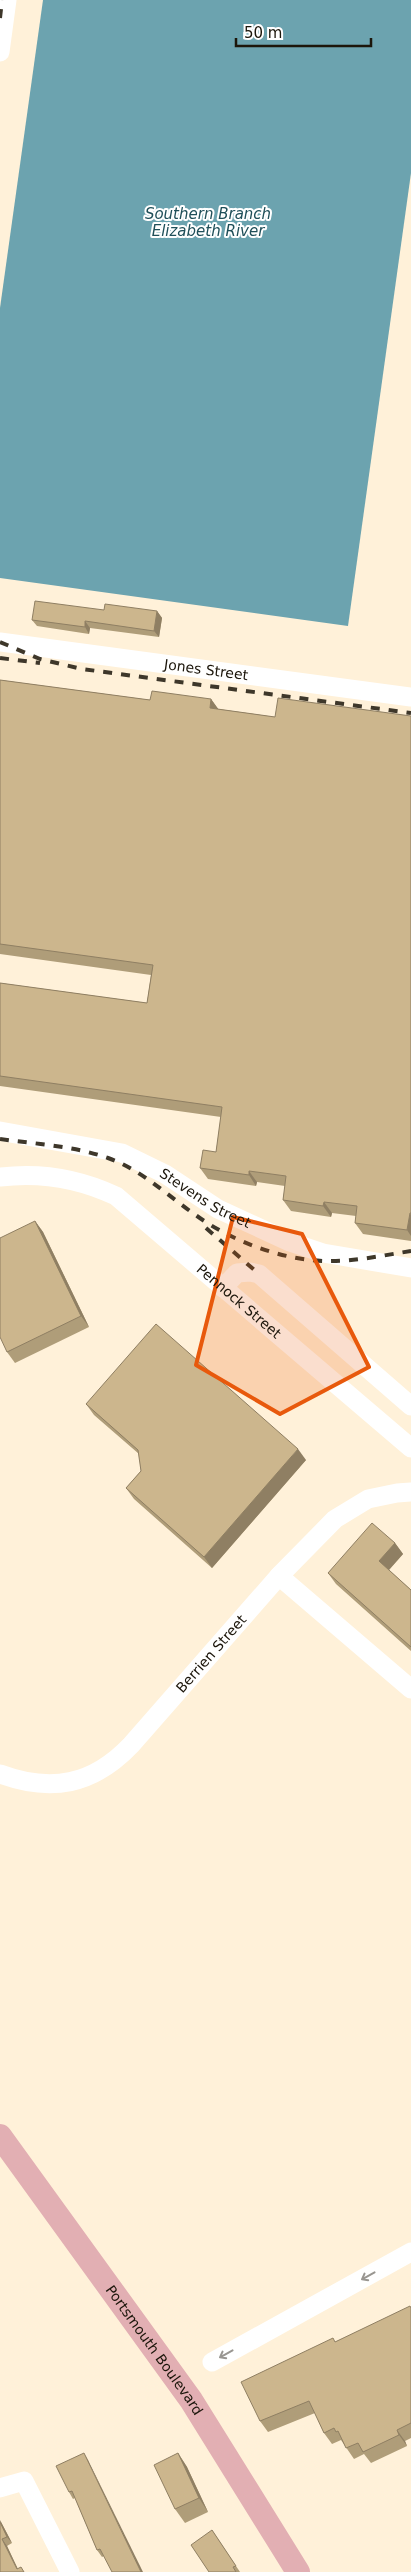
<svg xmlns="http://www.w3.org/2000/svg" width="411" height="2572" font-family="'DejaVu Sans',sans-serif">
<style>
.water{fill:#6ca3af}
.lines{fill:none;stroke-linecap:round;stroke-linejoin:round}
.minor{stroke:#fff;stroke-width:19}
.major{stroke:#e2afb3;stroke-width:24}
.rail{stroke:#3e372a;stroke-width:4;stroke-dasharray:9 9;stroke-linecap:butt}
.wall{fill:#af9d79}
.shaded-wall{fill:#8f7f63}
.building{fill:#ccb68d;stroke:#8f7f63}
.oneway{stroke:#999691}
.marked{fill:#e8590c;fill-opacity:0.2;stroke:#e8590c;stroke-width:4;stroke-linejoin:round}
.labels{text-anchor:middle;stroke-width:4;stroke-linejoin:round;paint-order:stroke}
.street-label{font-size:14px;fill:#1c160b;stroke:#fff}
.water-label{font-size:15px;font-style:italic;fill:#1f4f59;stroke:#fff}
</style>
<rect width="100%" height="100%" fill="#fff1d9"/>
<polygon class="water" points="43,0 411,0 411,173 348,626 0,578 0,308"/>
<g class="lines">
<g class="minor">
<polyline points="0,52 7,0"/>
<path id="s1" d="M0,642l411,55"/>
<path id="s2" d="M0,1131l122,22 43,21 53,35 72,33 33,11 88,15"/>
<path id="s3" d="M0,1177c41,-5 78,1 116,19l295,252"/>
<polyline points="223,1288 237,1273 250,1272 259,1274 411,1406"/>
<polyline points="279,1576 411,1689"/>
<path id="s4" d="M0,1774c51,19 93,11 131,-29l148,-169 56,-57 33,-20 29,-6 14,-1"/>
<polyline points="212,2362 411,2252"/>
<polyline points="0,2488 24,2481 70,2572"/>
</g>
<path class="major" id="s5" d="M0,2136l191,264 107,172"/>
<g class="rail">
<polyline points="0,18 2,0"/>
<polyline points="0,642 40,659 82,669 411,713"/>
<polyline points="0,658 40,663"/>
<path d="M0,1139c36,5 74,7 108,19 34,12 60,38 89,58 36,26 90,46 135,45 26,0 53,-6 79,-10"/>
<polyline points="206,1228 259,1274"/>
</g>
</g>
<g class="wall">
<polygon points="104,610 157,611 162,618 159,637 90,628 89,634 37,626 32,620"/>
<polygon points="0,680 150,700 211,699 218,709 275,717 411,716 411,1241 363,1234 355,1223 356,1216 332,1213 331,1217 291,1211 283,1200 285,1186 257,1182 256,1186 208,1179 200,1168 216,1152 221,1117 0,1086 0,983 147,1003 151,975 0,954"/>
<polygon points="35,1221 43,1232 89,1327 15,1363 7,1352"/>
<polygon points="86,1404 306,1460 212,1568 134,1499 126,1488 141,1471 139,1454 94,1415"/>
<polygon points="395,1543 403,1554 389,1570 411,1590 411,1651 336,1584 328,1573"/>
<polygon points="411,2307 411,2438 405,2441 407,2446 371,2463 364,2454 354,2459 341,2440 332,2444 324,2433 315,2413 268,2432 260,2421 335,2342"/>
<polygon points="178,2453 187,2467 208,2512 185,2523 175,2509"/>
<polygon points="88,2460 104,2556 102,2557 97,2550 75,2498 73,2499 69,2492"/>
<polygon points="1,2522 12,2543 7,2546 18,2569 0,2572"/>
<polygon points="212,2530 240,2572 209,2572"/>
</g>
<g class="shaded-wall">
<polygon points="157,611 162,618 159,637 154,631"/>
<polygon points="85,621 90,628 89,634 85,627"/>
<polygon points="211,699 219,710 210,708"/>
<polygon points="249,1171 257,1182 256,1186 249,1175"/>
<polygon points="324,1202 332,1213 331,1217 323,1206"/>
<polygon points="410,1213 411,1215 411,1236 407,1230"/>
<polygon points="35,1221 43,1232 89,1327 81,1316"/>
<polygon points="298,1449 306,1460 212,1568 204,1557"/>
<polygon points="395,1543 403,1554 387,1572 379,1561"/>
<polygon points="397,2430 405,2441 407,2446 399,2435"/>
<polygon points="84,2453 88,2460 143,2572 141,2572"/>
<polygon points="178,2453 187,2467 208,2512 199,2498"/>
<polygon points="0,2520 1,2522 12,2543 7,2537 0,2522"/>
<polygon points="2,2539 7,2546 19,2572 17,2569"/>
</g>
<g class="building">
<polygon points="35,601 104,610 105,604 157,611 154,631 85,621 85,627 32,620"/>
<polygon points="0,680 150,700 152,691 211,699 210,708 275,717 278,698 411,716 411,1213 410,1213 407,1230 355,1223 357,1206 324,1202 323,1206 283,1200 286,1176 249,1171 249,1175 200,1168 203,1150 216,1152 222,1107 0,1076 0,983 147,1003 153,965 0,944"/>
<polygon points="35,1221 81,1316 7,1352 0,1337 0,1238"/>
<polygon points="156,1324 298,1449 204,1557 126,1488 141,1471 138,1450 86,1404"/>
<polygon points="372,1523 395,1543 379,1561 411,1590 411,1647 328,1573"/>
<polygon points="410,2306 411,2308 411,2423 397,2430 399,2435 363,2452 358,2443 346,2448 338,2431 336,2432 334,2428 324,2433 309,2401 260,2421 241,2382 333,2338 335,2342"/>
<polygon points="84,2453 141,2572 112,2572 100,2549 97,2550 72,2491 69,2492 56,2466"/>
<polygon points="178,2453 199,2498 175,2509 154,2465"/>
<polygon points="0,2522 7,2537 2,2539 17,2569 21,2567 24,2572 0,2572"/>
<polygon points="212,2530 236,2566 233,2567 236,2572 209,2572 191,2545"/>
</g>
<defs><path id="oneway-shaft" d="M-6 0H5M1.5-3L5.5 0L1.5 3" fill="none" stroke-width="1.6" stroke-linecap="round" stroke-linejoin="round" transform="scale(1.25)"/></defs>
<g class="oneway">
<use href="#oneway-shaft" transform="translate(368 2276) rotate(151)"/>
<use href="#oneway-shaft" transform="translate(226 2354) rotate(151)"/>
</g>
<path class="marked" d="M233,1217l69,17 67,133 -89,47 -84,-49z"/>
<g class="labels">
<g class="street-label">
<text dy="5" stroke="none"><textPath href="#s1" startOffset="208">Jones Street</textPath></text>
<text dy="5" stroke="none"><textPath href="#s2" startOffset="219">Stevens Street</textPath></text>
<text dy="5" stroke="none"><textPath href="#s3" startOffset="281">Pennock Street</textPath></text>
<text dy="5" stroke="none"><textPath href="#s4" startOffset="265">Berrien Street</textPath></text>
<text dy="5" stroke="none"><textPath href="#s5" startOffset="264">Portsmouth Boulevard</textPath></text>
</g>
<g class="water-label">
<text x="208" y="219">Southern Branch<tspan x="208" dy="17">Elizabeth River</tspan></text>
</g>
</g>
<path d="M236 38v8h135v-8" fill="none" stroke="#1c160b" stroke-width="2.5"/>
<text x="244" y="38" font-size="15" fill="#1c160b" stroke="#ffffff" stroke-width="4" paint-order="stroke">50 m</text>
</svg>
